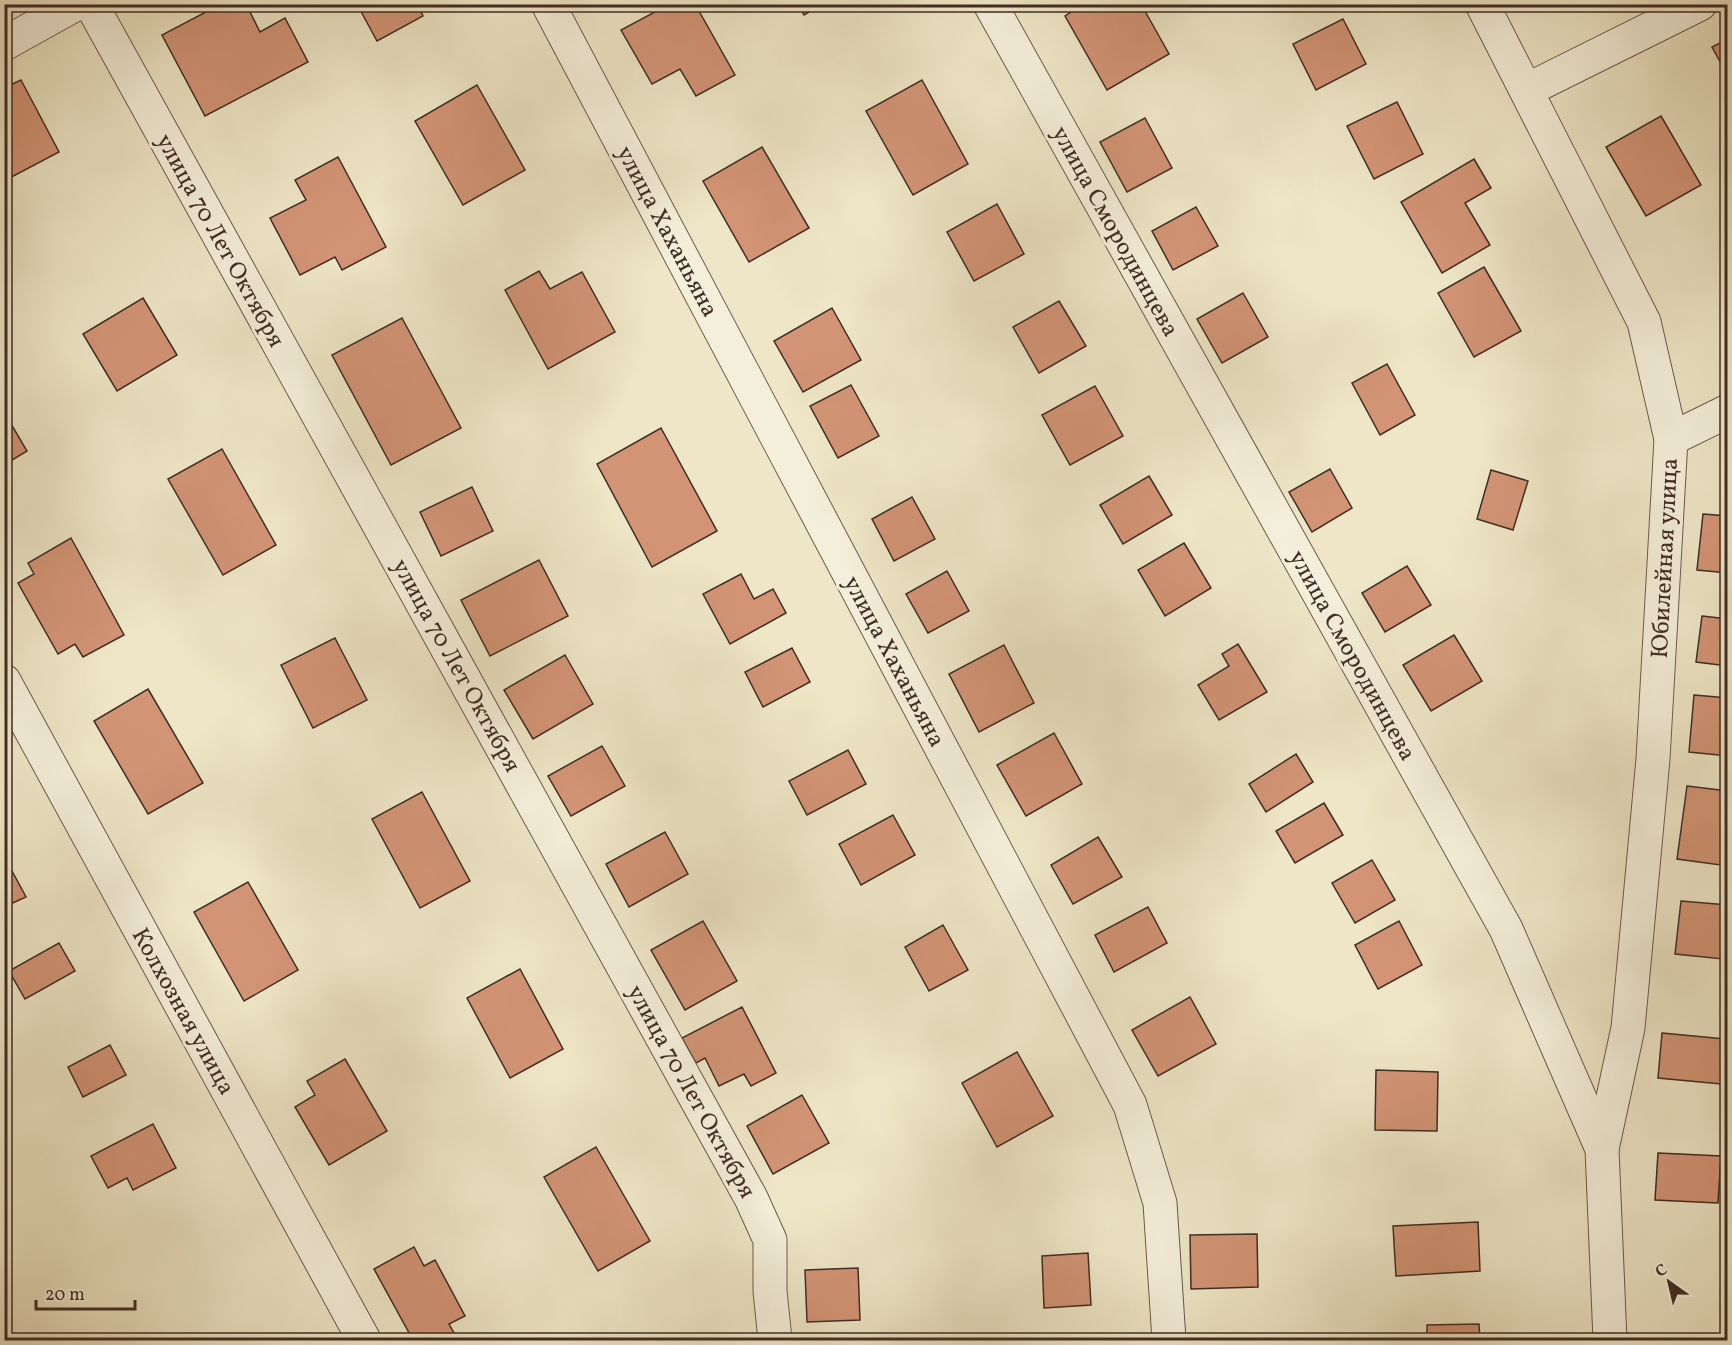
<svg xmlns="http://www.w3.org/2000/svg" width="1732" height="1345" font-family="Vollkorn,serif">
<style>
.building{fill:#d29475;stroke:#402d25;stroke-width:1.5}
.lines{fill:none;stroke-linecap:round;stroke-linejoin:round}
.minor-casing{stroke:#6c5b4d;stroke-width:35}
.minor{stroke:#f4efda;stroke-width:33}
.labels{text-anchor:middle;stroke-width:6;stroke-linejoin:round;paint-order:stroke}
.street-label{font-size:24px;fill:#402d25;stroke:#f4efda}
</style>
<rect width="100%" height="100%" fill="#eee6c6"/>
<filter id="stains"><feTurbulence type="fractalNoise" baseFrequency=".00333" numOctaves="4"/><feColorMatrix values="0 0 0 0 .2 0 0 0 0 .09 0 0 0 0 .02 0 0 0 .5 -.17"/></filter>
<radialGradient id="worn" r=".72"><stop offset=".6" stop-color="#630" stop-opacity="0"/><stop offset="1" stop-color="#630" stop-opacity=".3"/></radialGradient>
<g class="building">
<polygon points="221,4 246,4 260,32 285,18 308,62 205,116 162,35"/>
<polygon points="357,4 417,4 423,16 377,41"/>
<polygon points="651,4 695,4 735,75 696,96 680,69 652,84 621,30 655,12"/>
<polygon points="798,4 823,4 804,15"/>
<polygon points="1141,4 1169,54 1107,90 1065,16 1083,4"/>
<polygon points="1343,19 1366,64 1316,90 1293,44"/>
<polygon points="1728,39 1728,76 1712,47"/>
<polygon points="21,80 59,152 4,181 4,88"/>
<polygon points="922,80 968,164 913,195 866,111"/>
<polygon points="477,85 525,170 463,205 415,121"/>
<polygon points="1397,102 1423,154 1374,179 1347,126"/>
<polygon points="1661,116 1701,185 1646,216 1606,147"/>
<polygon points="1145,118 1172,168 1127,192 1100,142"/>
<polygon points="762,147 809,228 749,262 703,181"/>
<polygon points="338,157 386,247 342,270 335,257 300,275 270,218 306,200 295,180"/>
<polygon points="1474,159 1491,188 1465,203 1490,245 1442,273 1401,202"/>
<polygon points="997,204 1024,254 974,281 947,232"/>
<polygon points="1196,207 1218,246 1173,270 1152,231"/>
<polygon points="1484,267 1521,331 1474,357 1438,293"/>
<polygon points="539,271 550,289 582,272 615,332 548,369 505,290"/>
<polygon points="1243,293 1268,337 1222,363 1197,319"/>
<polygon points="143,298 177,355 117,391 83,334"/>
<polygon points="1059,301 1086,346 1039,373 1013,327"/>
<polygon points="832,308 861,360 803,392 774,341"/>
<polygon points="402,318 461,428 391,465 332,355"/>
<polygon points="1387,364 1415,415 1380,435 1352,383"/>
<polygon points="851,385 879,436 838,458 810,406"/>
<polygon points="1095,386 1123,436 1070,465 1042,415"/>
<polygon points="4,412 27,451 4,465"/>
<polygon points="661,428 717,531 652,567 597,464"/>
<polygon points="222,449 276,545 223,575 168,479"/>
<polygon points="1330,469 1352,508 1312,532 1289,492"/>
<polygon points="1491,470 1528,481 1513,530 1477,519"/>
<polygon points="1149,476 1172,515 1123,544 1100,505"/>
<polygon points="472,487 493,531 441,556 420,512"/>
<polygon points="912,497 935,539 894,561 872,519"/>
<polygon points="1703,514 1728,516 1728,573 1697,570"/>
<polygon points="71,538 124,635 83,657 75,644 58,654 18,583 34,574 28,563"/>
<polygon points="1184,543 1211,588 1165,616 1138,570"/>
<polygon points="539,560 568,616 490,656 461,600"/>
<polygon points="1407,566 1431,605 1385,632 1362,593"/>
<polygon points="947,571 969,611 928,633 906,594"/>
<polygon points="741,574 754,599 773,589 786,613 730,644 703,594"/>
<polygon points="1702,616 1728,619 1728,666 1696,662"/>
<polygon points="1454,635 1482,681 1431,711 1403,665"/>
<polygon points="335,638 367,700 313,728 281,665"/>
<polygon points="1238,644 1267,692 1219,720 1198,685 1229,666 1222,654"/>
<polygon points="1004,645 1034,703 979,732 949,674"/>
<polygon points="792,648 810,682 763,707 745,672"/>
<polygon points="565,655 593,704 533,739 504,690"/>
<polygon points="148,689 203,783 148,814 94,721"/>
<polygon points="1694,695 1728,698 1728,756 1689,752"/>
<polygon points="1054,733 1082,784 1026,816 997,765"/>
<polygon points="602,746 625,786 571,816 548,776"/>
<polygon points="848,750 866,784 807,815 789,781"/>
<polygon points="1296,754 1313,782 1266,812 1249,784"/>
<polygon points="1687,786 1728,791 1728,866 1677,859"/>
<polygon points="422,792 470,881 420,908 372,819"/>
<polygon points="1324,803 1343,835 1295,863 1276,831"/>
<polygon points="893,815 915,855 861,885 839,844"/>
<polygon points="665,832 688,874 629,907 606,864"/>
<polygon points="1098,837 1122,877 1073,904 1051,865"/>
<polygon points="1372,860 1395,900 1355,923 1332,883"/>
<polygon points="12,871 26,897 4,907 4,875"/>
<polygon points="248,882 298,970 244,1001 194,912"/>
<polygon points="1681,901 1728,905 1723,959 1675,954"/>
<polygon points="1148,907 1167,943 1114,972 1095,935"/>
<polygon points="703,921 737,981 685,1010 651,950"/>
<polygon points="1399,921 1422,965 1378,989 1355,945"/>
<polygon points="943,925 968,970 929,991 905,947"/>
<polygon points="59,943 75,971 25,999 9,971"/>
<polygon points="520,969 563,1049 510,1078 467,998"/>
<polygon points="1190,997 1216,1044 1158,1076 1132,1030"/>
<polygon points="742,1007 776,1073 751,1086 744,1074 719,1086 705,1058 696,1063 682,1038"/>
<polygon points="1662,1033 1725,1039 1721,1084 1658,1078"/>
<polygon points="110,1045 126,1075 83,1097 68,1067"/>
<polygon points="1017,1052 1053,1116 997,1147 962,1083"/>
<polygon points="345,1059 387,1131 329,1165 295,1107 315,1095 307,1081"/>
<polygon points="1376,1070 1438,1072 1437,1131 1375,1130"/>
<polygon points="802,1095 829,1143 773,1174 747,1126"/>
<polygon points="153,1124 176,1168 133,1190 127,1178 108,1188 91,1156"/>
<polygon points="596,1147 650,1241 598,1271 544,1177"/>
<polygon points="1658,1153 1721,1156 1718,1203 1655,1200"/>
<polygon points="1478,1222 1480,1271 1396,1276 1393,1226"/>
<polygon points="1257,1234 1258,1287 1191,1289 1190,1235"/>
<polygon points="414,1247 424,1266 435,1260 465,1316 449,1324 458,1340 413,1340 374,1269"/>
<polygon points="1088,1253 1091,1305 1044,1308 1042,1256"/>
<polygon points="858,1268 860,1320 807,1322 805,1270"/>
<polygon points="1479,1324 1480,1340 1427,1340 1427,1325"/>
</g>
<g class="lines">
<g class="minor-casing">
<g id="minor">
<polyline points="91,4 751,1198 770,1240 770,1291 775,1340"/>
<polyline points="548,4 1130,1105 1160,1203 1169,1340"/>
<polyline points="990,4 1506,929 1602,1149 1610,1340"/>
<polyline points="1482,4 1644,322 1671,439 1653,759 1628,1028 1602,1149"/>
<polyline points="4,44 76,4"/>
<polyline points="1527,90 1700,4"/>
<polyline points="1671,439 1728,411"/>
<polyline points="4,681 364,1340"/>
</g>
</g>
<use href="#minor" class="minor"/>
</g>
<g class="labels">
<g class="street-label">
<text transform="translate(668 231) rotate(62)" y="8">улица Хаханьяна</text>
<text transform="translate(1116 231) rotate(61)" y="8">улица Смородинцева</text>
<text transform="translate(221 240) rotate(61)" y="8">улица 70 Лет Октября</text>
<text transform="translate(1664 558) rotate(-87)" y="8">Юбилейная улица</text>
<text transform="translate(1353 655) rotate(61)" y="8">улица Смородинцева</text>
<text transform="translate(895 661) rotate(62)" y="8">улица Хаханьяна</text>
<text transform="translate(457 665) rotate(61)" y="8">улица 70 Лет Октября</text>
<text transform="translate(184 1011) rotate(61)" y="8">Колхозная улица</text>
<text transform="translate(692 1091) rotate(61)" y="8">улица 70 Лет Октября</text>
</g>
</g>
<rect width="1732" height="1345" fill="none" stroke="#eee6c6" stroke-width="24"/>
<rect x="6" y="6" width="1720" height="1333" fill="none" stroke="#402d25" stroke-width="3"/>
<rect x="12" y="12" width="1708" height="1321" fill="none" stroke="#402d25" stroke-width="1.5"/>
<g transform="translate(1669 1282) rotate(326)" stroke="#f4efda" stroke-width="4.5" paint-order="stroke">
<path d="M0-4.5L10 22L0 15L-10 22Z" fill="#402d25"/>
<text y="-9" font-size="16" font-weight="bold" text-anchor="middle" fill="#402d25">С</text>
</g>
<path d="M36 1300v9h99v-9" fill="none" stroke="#402d25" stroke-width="3"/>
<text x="45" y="1300" font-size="18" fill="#402d25" stroke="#f4efda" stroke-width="4.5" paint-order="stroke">20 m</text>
<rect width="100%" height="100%" filter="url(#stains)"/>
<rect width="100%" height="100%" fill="url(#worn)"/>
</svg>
